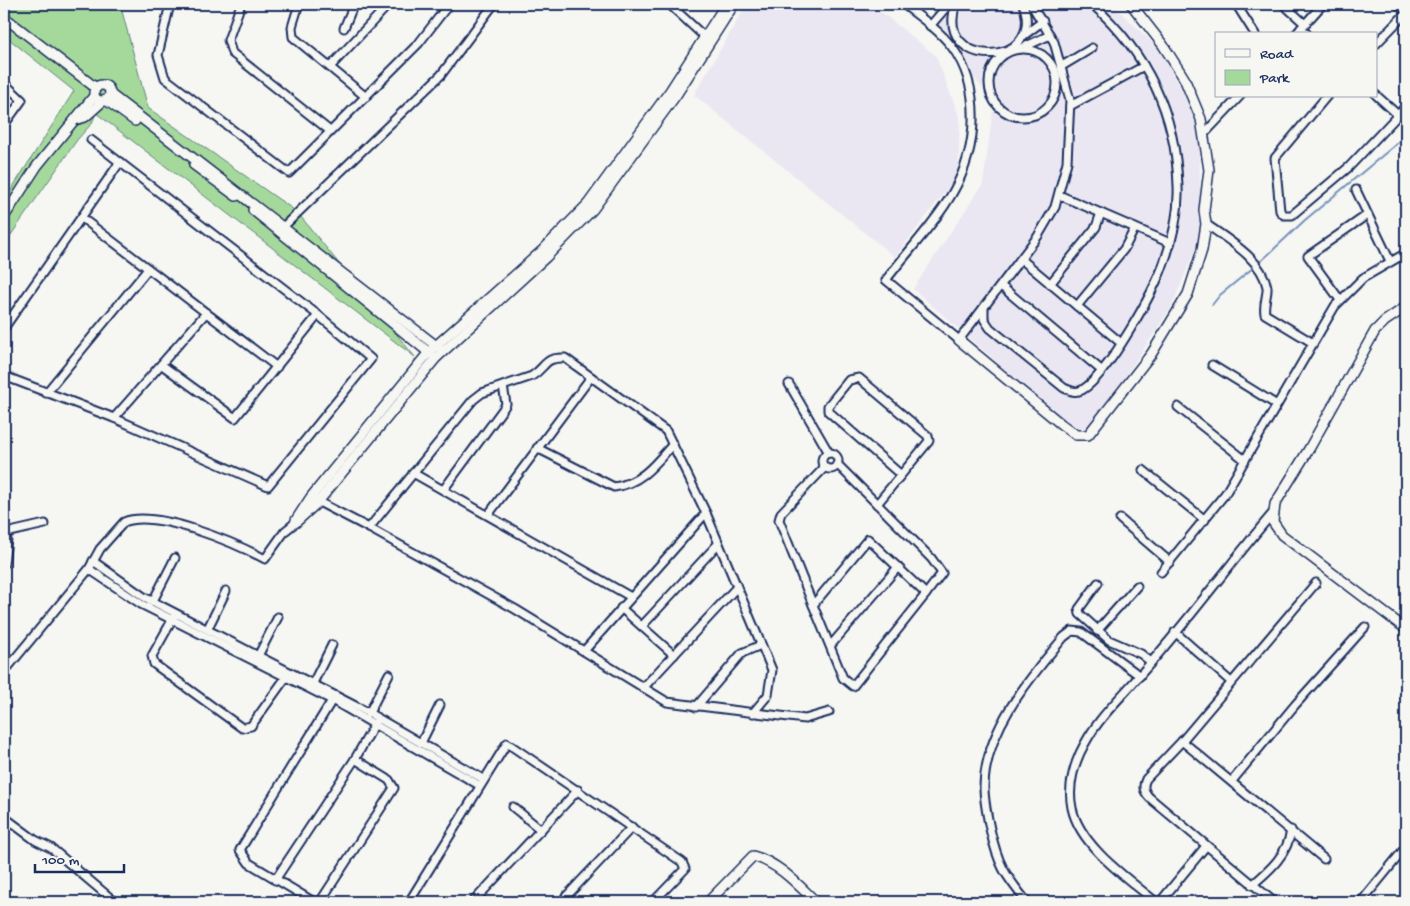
<svg xmlns="http://www.w3.org/2000/svg" width="1410" height="906" font-family="'Gochi Hand',sans-serif">
<style>
.built{fill:#eae7f3}
.green{fill:#a5d99c;stroke:#60847d}
.lines{fill:none;stroke-linecap:round;stroke-linejoin:round}
.stream{stroke:#7593bb;stroke-width:2}
.minor-casing{stroke:#1b2f5e;stroke-width:11}
.tertiary-casing{stroke:#1b2f5e;stroke-width:12}
.minor{stroke:#f6f6f2;stroke-width:7}
.tertiary{stroke:#f6f6f2;stroke-width:9}
</style>
<rect width="100%" height="100%" fill="#f6f6f2"/>
<filter id="ink" filterUnits="userSpaceOnUse"><feTurbulence type="fractalNoise" baseFrequency=".02" numOctaves="2"/><feDisplacementMap in="SourceGraphic" scale="10" xChannelSelector="R" yChannelSelector="G"/><feConvolveMatrix kernelMatrix="1 2 1 2 8 2 1 2 1" color-interpolation-filters="sRGB"/></filter>
<g filter="url(#ink)">
<g class="built">
<polygon points="747,4 871,4 936,56 960,119 958,175 895,257 694,95"/>
<polygon points="953,4 1112,4 1161,51 1198,119 1202,233 1171,308 1084,438 913,289 983,184 994,102 933,29"/>
</g>
<polygon class="green" points="4,4 120,4 148,108 297,212 415,357 96,113 92,123 77,140 4,245 4,201 74,91 4,35"/>
<g class="lines">
<g class="stream">
<polyline points="1258,264 1305,220 1406,136"/>
<polyline points="1212,305 1220,295 1254,267"/>
</g>
<g class="minor-casing">
<g id="minor">
<polyline points="170,4 158,55 165,78 289,173 419,43 449,4"/>
<polyline points="241,4 228,40 232,53 330,131"/>
<polyline points="299,4 292,27 293,37 366,97"/>
<polyline points="439,4 446,8"/>
<polyline points="669,4 708,40"/>
<path d="M903,4c17,13 36,26 49,43 30,41 26,101 1,145 -16,29 -46,60 -67,88l73,60 25,-33"/>
<path d="M956,4c-23,66 91,66 67,0"/>
<path d="M1031,4l23,38 16,58 -3,62 -12,45 -17,29 -54,71v12l6,9 74,60c7,3 11,5 18,2 26,-15 73,-100 83,-130 8,-22 14,-50 13,-74 -2,-73 -32,-134 -86,-182"/>
<polyline points="1236,4 1255,34"/>
<polyline points="1283,4 1305,24"/>
<polyline points="1398,4 1406,11"/>
<polyline points="930,26 949,4"/>
<polyline points="344,28 354,4"/>
<polyline points="1301,28 1307,34"/>
<polyline points="1296,34 1323,4"/>
<polyline points="1023,36 1043,21"/>
<polyline points="1376,44 1406,13"/>
<polyline points="1022,48 1050,35"/>
<circle cx="1023" cy="83" r="34"/>
<polyline points="1062,66 1092,48"/>
<polyline points="330,67 389,4"/>
<polyline points="4,83 22,100 4,125"/>
<polyline points="1376,95 1398,115 1406,106"/>
<polyline points="1327,96 1275,158 1280,211 1284,215 1292,215 1349,167 1398,115"/>
<polyline points="1070,106 1144,66"/>
<polyline points="1204,134 1240,96"/>
<polyline points="1356,190 1390,261"/>
<polyline points="1059,195 1170,243"/>
<polyline points="82,218 277,367"/>
<path d="M1206,224c21,15 56,35 61,63 1,8 -4,16 -2,27l48,29"/>
<polyline points="284,226 441,75 494,4"/>
<polyline points="1021,259 1121,343"/>
<polyline points="1050,284 1096,227 1101,213"/>
<polyline points="1001,286 1101,370"/>
<polyline points="1340,300 1308,256 1367,215"/>
<polyline points="1077,306 1124,249 1135,228"/>
<polyline points="4,328 120,162"/>
<polyline points="162,365 235,418 318,315"/>
<polyline points="1212,365 1277,405"/>
<polyline points="4,376 114,418 268,486 371,359 318,315 91,140"/>
<polyline points="789,384 829,453"/>
<polyline points="46,393 148,269"/>
<polyline points="1178,407 1245,460"/>
<polyline points="114,418 206,313"/>
<path d="M537,448l77,39c28,-4 42,-24 59,-43"/>
<circle cx="830" cy="461" r="8"/>
<polyline points="837,464 931,558 942,573 926,594"/>
<polyline points="1143,470 1205,520"/>
<polyline points="413,473 631,597"/>
<polyline points="444,489 503,409 506,404 503,386"/>
<polyline points="315,500 369,528"/>
<polyline points="877,504 929,441 928,436 859,378 849,380 828,406 828,411 901,475"/>
<path d="M706,513l-40,-82 -101,-73c-21,-1 -18,8 -33,18l-50,17 -9,7 -104,128 146,81 152,93 138,17 24,-7"/>
<polyline points="488,515 591,377"/>
<polyline points="1120,519 1170,562"/>
<polyline points="4,527 7,539 4,564"/>
<polyline points="6,533 45,524"/>
<polygon points="868,539 926,594 853,686 843,678 813,605"/>
<polyline points="93,561 144,597 369,713 483,779"/>
<polyline points="89,569 141,604 332,700 479,785"/>
<polyline points="1161,572 1225,494 1335,306 1363,278 1406,253"/>
<polyline points="1098,583 1079,609 1080,614 1109,640 1141,654 1151,662"/>
<polyline points="153,601 175,558"/>
<polyline points="813,605 779,520 781,513 825,467"/>
<polyline points="621,608 674,655"/>
<polyline points="175,615 152,656 154,664 242,728 251,726 289,673"/>
<polyline points="642,626 718,544"/>
<polyline points="208,628 226,591"/>
<polyline points="1097,631 1137,586"/>
<polyline points="1175,632 1231,682"/>
<polyline points="831,645 898,567"/>
<polyline points="584,651 706,513 772,670 768,695 753,713"/>
<polyline points="257,658 278,617"/>
<path d="M4,672l85,-103 11,-20 24,-27c32,-13 111,21 141,37l20,-28 10,-8"/>
<polyline points="313,683 332,645"/>
<polyline points="643,688 736,588"/>
<polyline points="696,707 742,653 761,645"/>
<polyline points="369,713 389,674"/>
<polyline points="1182,741 1324,859"/>
<polyline points="421,743 440,705"/>
<polyline points="1232,781 1295,705 1365,627"/>
<polyline points="513,807 541,830"/>
<polyline points="4,817 35,840 51,848 115,902"/>
<polyline points="275,880 355,759 377,720"/>
<path d="M1252,885c18,-15 36,-31 39,-55"/>
<polyline points="4,900 7,902"/>
<polyline points="314,902 249,863 240,850 334,697"/>
<polyline points="320,902 394,788 389,780 355,759"/>
<polyline points="409,902 507,743 682,862 685,869 653,902"/>
<polyline points="473,902 578,790"/>
<polyline points="561,902 632,827"/>
<path d="M1027,902c-23,-28 -29,-38 -37,-73 -3,-14 -6,-28 -6,-42 1,-57 45,-108 80,-150l8,-6 9,1 59,44"/>
<path d="M1156,902c-29,-24 -76,-56 -84,-94 -4,-19 0,-37 8,-55 16,-34 37,-51 60,-78 46,-51 87,-108 132,-161"/>
<polyline points="1160,902 1206,846"/>
<path d="M1274,902l-124,-104c-6,-6 -8,-11 -4,-19l36,-38 134,-158"/>
<polyline points="1361,902 1406,847"/>
</g>
</g>
<g class="tertiary-casing">
<g id="tertiary">
<polyline points="4,17 96,88"/>
<circle cx="102" cy="93" r="8"/>
<polyline points="110,94 439,348"/>
<polyline points="106,100 135,121"/>
<polyline points="75,120 85,117 103,101"/>
<polyline points="194,165 236,196"/>
<polyline points="253,210 432,355"/>
<polyline points="4,217 37,166 94,96"/>
<polyline points="1406,307 1385,321 1375,331 1309,449 1275,504 1273,522 1282,535 1406,629"/>
<polyline points="959,340 1061,424 1076,435 1088,435 1152,353 1188,294 1202,250 1206,224 1204,210 1209,170 1201,119 1184,78 1163,45 1131,4"/>
<polyline points="296,520 311,497 429,352 543,250 588,204 670,91 726,4"/>
<polyline points="295,523 318,502 436,358 546,257 593,209 676,95 734,4"/>
<path d="M708,902l45,-46c26,7 45,29 63,46"/>
</g>
</g>
<use href="#minor" class="minor"/>
<use href="#tertiary" class="tertiary"/>
</g>
</g>
<rect width="1410" height="906" fill="none" stroke="#f6f6f2" stroke-width="20"/>
<rect x="10" y="10" width="1390" height="886" fill="none" stroke="#1b2f5e" stroke-width="2" filter="url(#ink)"/>
<rect x="1215" y="32" width="162" height="65" fill="#f6f6f2" stroke="#9ea6b7"/>
<rect x="1225" y="49" width="25" height="8" fill="#f6f6f2" stroke="#9ea6b7"/>
<text x="1260" y="58" font-size="15" fill="#1b2f5e">Road</text>
<rect x="1225" y="70" width="25" height="15" fill="#a5d99c" stroke="#9ea6b7"/>
<text x="1260" y="82" font-size="15" fill="#1b2f5e">Park</text>
<path d="M35 864v8h89v-8" fill="none" stroke="#1b2f5e" stroke-width="2.5"/>
<text x="42" y="864" font-size="15" fill="#1b2f5e" stroke="#f6f6f2" stroke-width="4" paint-order="stroke">100 m</text>
</svg>
